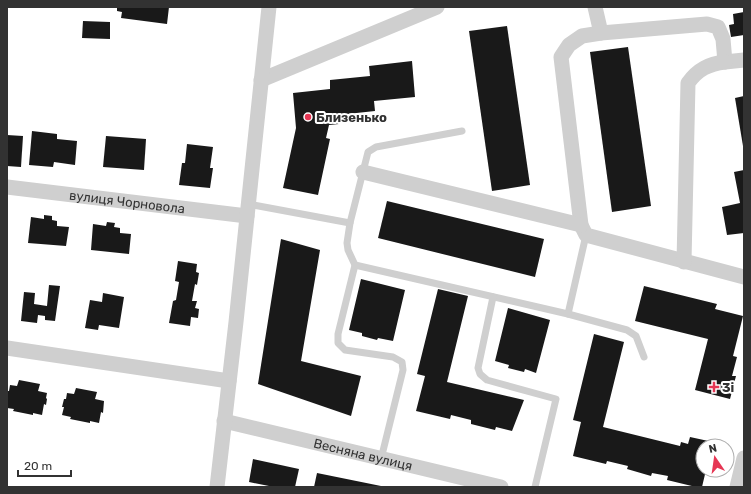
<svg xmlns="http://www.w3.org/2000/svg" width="751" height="494" font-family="Rubik,sans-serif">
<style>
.building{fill:#191919}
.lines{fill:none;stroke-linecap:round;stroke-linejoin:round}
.lane{stroke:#cfcfcf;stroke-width:7}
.street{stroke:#cfcfcf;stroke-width:15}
.poi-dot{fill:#e63654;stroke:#fff;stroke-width:1.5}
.labels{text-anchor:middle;stroke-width:4;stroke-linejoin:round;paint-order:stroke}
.poi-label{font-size:13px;font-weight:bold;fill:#323232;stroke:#fff;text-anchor:start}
.street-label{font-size:13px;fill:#323232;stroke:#fff}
</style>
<rect width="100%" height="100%" fill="#fff"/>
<g class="building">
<polygon points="117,7 169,7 167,24 121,18 122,12 117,11"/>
<polygon points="744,12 744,35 731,37 729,25 734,24 733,14"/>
<polygon points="83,21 110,22 110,39 82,38"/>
<polygon points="507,26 530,185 492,191 469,31"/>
<polygon points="628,47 651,206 612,212 590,52"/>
<polygon points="412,61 415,97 374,101 375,111 338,115 339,124 329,125 326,138 330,139 318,195 283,188 296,128 293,93 330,89 330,80 370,76 369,66"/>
<polygon points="744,96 744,146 743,146 735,98"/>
<polygon points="32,131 57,134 57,139 77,141 75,165 54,162 53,167 29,165"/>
<polygon points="7,135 23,136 21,167 7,166"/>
<polygon points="106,136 146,139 144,170 103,167"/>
<polygon points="187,144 213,147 210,168 213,168 210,188 179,185 182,163 185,163"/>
<polygon points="744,170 744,233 727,235 722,207 740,203 734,172"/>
<polygon points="387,201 544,239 535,277 378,238"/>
<polygon points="44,215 52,216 52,220 57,221 57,226 69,227 66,246 28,243 31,217 44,219"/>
<polygon points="107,222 115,223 114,227 120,228 120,233 131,234 129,254 91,250 93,224 106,226"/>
<polygon points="281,239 320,250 301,361 361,376 351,416 258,384"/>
<polygon points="178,261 197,264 196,272 199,273 197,285 195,284 192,301 197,301 195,308 199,309 198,318 191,317 190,326 169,323 173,301 176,300 179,282 175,281"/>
<polygon points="361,279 405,290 393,341 378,338 377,340 362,336 362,333 349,330"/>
<polygon points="49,285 60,286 55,321 45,320 45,316 38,315 37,323 21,321 24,292 35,293 34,304 47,306"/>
<polygon points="644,286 717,304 715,309 743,316 733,356 737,357 732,376 736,376 730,399 695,390 708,339 635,321"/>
<polygon points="438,289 468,296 447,382 524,400 512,431 496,427 495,430 471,424 471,420 451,415 450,419 416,411 425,376 417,374"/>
<polygon points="103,293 124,297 119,328 99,325 98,330 85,328 90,300 102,302"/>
<polygon points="508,308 550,320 536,373 525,369 524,372 508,368 509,365 495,361"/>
<polygon points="594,334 624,342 603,427 680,446 681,442 688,444 690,437 713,442 712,446 703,446 703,470 706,470 702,487 696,487 667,480 668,476 652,473 651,476 627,469 628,466 607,461 606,464 573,456 581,422 573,420"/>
<polygon points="19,380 40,384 38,391 47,393 46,398 47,399 46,405 44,404 42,415 33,413 33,415 13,411 14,409 7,408 7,391 9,391 10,385 17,386"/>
<polygon points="76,388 97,392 95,399 104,401 103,413 101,412 99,423 90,421 90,423 70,419 71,417 62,415 64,407 62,407 64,399 66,399 67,393 74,394"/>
<polygon points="253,459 299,469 295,487 274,487 249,482"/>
<polygon points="317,473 381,486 381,487 314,487"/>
</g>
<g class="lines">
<g class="lane">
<polyline points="248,204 350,223 368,152 376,147 462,131"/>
<polyline points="350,223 347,243 348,250 355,265 338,334 338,343 345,350 393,357 402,362 403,370 381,459"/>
<polyline points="355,265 568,314 627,330 636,336 644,357"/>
<polyline points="493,297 478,368 480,374 487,380 556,399 535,487"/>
<polyline points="568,314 586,235"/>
</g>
<g class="street">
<polyline points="595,7 601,33"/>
<polyline points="744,60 725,62 723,39 718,27 707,24 601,33 582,36 569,45 561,57 581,225 586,235 744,277"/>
<polyline points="261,80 437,7"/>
<polyline points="363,172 581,225"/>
<path id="s1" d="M7,187l240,29"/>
<path d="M684,262l4,-179c10,-14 21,-19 37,-21"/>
<polyline points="7,348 229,381"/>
<path id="s2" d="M224,421l277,66"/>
<polyline points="217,487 236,322 269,7"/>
<polyline points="737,487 744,458"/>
</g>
</g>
<g class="poi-dot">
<circle cx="308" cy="117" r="4"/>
<path d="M712 381h4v4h4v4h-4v4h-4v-4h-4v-4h4z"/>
</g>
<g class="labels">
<g class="poi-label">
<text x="316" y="122">Близенько</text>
<text x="722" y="392">3і</text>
</g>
<g class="street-label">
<text dy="5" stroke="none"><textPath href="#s1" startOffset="121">вулиця Чорновола</textPath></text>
<text dy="5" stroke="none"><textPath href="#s2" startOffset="143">Весняна вулиця</textPath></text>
</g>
</g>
<rect width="751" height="494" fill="none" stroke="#323232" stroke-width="16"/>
<g transform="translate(715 458) rotate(347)"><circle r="19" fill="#ffffff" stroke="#adadad"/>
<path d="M0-3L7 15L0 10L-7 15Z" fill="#e63654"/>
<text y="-6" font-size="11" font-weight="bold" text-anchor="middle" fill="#323232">N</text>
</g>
<path d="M18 470v6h53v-6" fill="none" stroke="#323232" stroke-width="2"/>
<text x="24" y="470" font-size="12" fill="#323232" stroke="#ffffff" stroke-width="3" paint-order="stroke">20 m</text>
</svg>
